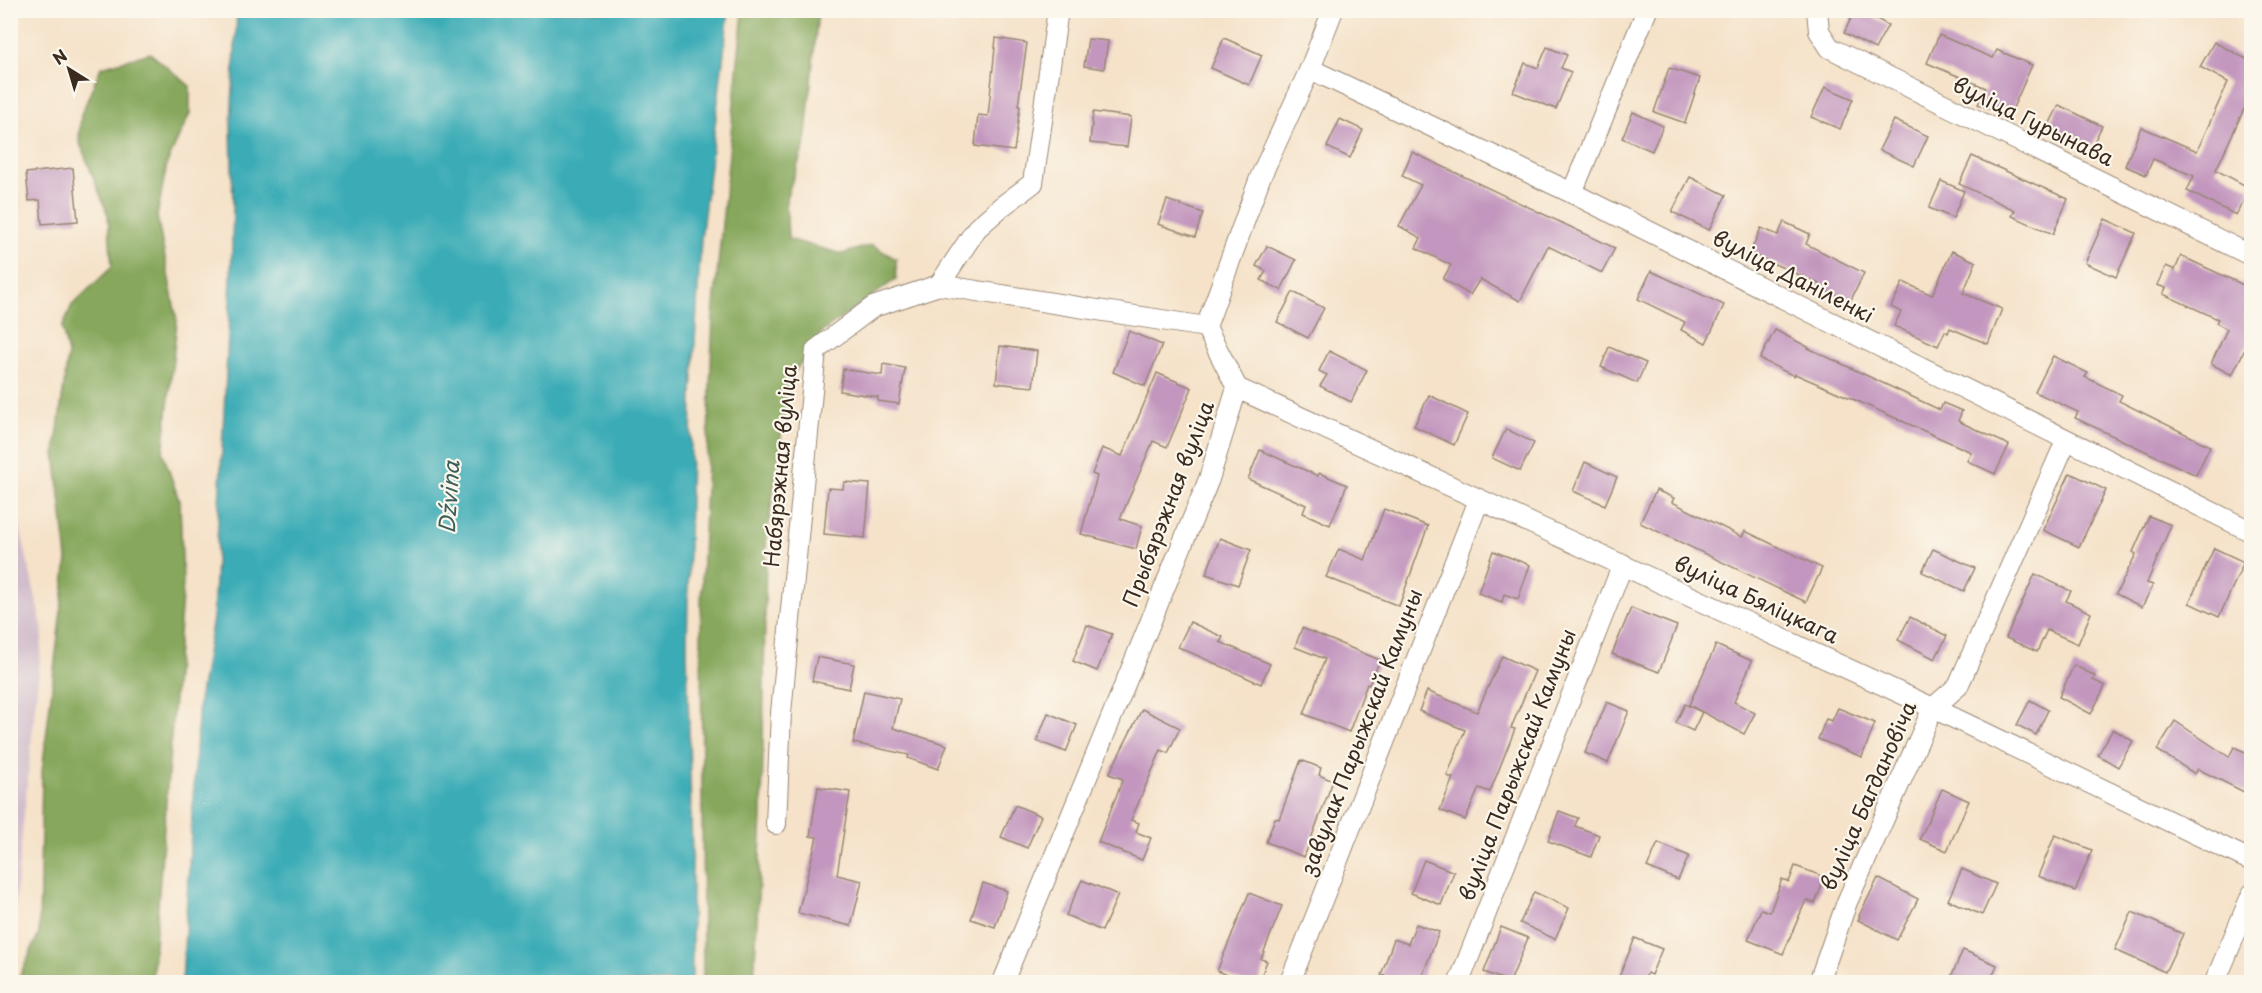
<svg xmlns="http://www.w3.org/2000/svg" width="2262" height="993" font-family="'Playpen Sans',sans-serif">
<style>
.industrial{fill:#d1bdcb}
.forest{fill:#86a75b;stroke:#60683c;stroke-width:1.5}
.water{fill:#3bacb6;stroke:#3b6b6a;stroke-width:1.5}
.building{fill:#c296be}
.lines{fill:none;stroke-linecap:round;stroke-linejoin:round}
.minor-casing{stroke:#988674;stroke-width:22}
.minor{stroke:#fff;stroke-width:20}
.labels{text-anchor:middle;stroke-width:4.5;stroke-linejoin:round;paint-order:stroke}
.street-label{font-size:21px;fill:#3b2a1e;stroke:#fbf7ec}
.water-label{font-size:22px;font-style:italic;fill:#3b5e5b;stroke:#fbf7ec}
</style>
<rect width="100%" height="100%" fill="#fbf7ec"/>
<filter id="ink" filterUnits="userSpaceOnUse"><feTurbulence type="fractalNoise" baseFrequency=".0167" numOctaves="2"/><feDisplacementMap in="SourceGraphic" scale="12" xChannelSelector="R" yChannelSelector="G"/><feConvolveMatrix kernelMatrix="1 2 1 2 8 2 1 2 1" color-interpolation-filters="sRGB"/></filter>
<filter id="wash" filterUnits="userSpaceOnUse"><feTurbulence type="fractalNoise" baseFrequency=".008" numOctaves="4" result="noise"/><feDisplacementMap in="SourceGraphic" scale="24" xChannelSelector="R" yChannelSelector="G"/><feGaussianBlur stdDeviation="1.35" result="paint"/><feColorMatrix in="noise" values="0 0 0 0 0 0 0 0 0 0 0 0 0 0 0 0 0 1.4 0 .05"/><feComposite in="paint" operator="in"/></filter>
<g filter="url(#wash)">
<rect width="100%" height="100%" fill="#f5e2c9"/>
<polygon class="industrial" points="11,487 43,630 11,941"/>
<g class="forest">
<polygon points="743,11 818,11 805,144 786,198 788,239 842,254 872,245 896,259 896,279 822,332 789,380 766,544 762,815 754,982 703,982 701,606 713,316"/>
<polygon points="150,53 190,86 190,113 167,163 157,216 177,321 163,453 180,503 183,583 152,982 17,982 39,933 42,772 67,559 55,452 68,354 62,328 72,305 112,267 108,215 79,141 81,115 101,67"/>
</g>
<polygon class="water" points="237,11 729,11 701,239 692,394 687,648 692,858 692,982 182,982 199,701 213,618 231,280 233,207 231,125"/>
<g id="blocks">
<g class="building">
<polygon points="1855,10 1860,10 1888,25 1875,49 1844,33"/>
<polygon points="1939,35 1993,58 1997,50 2032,65 2009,117 1978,104 1986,88 1927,63"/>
<polygon points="996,38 1027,43 1018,106 1020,106 1014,151 975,146 978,115 988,116"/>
<polygon points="1224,38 1262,55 1249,85 1211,68"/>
<polygon points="1088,39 1108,41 1104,69 1084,66"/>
<polygon points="2214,42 2252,62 2252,113 2244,109 2216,170 2250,188 2236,215 2187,191 2194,176 2153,159 2146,175 2125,166 2141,127 2197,151 2228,82 2200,67"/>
<polygon points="1547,47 1567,55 1561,68 1571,72 1556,109 1513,92 1525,63 1538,68"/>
<polygon points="1669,68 1700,78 1685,123 1654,112"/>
<polygon points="1825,87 1853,99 1840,129 1811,117"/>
<polygon points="2059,105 2102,126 2091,148 2048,127"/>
<polygon points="1093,112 1131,117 1127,147 1090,143"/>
<polygon points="1633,112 1663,126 1652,151 1622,138"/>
<polygon points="1340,119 1363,130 1350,158 1327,147"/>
<polygon points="1894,120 1928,136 1914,166 1879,150"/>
<polygon points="1412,152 1615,248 1602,273 1548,246 1520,301 1480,279 1470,295 1443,279 1451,265 1416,248 1421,238 1399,226 1421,185 1402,176"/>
<polygon points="1972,156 2068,199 2053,234 2012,216 2015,210 1959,184"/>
<polygon points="73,168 78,221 42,224 40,200 29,201 26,173"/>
<polygon points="1690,177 1726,195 1709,230 1672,212"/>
<polygon points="1941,181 1964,191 1953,218 1929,208"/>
<polygon points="1167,200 1203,213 1195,237 1158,224"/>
<polygon points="2105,219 2136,233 2116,277 2085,263"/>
<polygon points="1784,222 1810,234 1806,244 1864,273 1850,302 1818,287 1819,284 1750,253 1761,228 1778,235"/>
<polygon points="1267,246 1296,260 1281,290 1261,280 1266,271 1256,266"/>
<polygon points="1952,251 1976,262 1963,293 2002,309 1988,344 1950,328 1948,333 1945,331 1938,346 1894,326 1901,312 1891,307 1903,282 1932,295"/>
<polygon points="2181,256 2252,289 2252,335 2232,375 2211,364 2227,329 2216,323 2218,319 2163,294 2166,288 2157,285 2166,266 2175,270"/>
<polygon points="1651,271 1724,305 1706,343 1681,330 1685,322 1638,299"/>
<polygon points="1293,292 1324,308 1308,338 1277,322"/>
<polygon points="1775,330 1808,347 1808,348 1940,410 1943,403 1962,411 1958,421 2009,445 1995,474 1967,461 1971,452 1855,400 1795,374 1794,376 1760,359"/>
<polygon points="1129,331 1162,345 1145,386 1113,372"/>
<polygon points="1000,346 1037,351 1033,387 996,383"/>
<polygon points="1609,347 1646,363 1637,383 1601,367"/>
<polygon points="1329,351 1367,370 1351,402 1320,386 1327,375 1319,371"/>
<polygon points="2053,356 2088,373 2085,377 2122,395 2119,401 2210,446 2196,475 2075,418 2078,412 2035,392"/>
<polygon points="883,364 905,368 899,404 878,401 878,397 840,391 843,369 882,375"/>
<polygon points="1157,373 1192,388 1167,447 1153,441 1120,519 1142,526 1136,549 1081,534 1097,476 1092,474 1102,448 1122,456"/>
<polygon points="1429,395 1468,414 1454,445 1414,426"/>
<polygon points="1506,429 1534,443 1520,471 1492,458"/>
<polygon points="1260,450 1318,476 1319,473 1347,485 1330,525 1303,513 1306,505 1248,479"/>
<polygon points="1585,462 1617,477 1605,505 1573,491"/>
<polygon points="2070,473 2106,490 2079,547 2043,530"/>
<polygon points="844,482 870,484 865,538 824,534 828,488 843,489"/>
<polygon points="1656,490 1674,498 1672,502 1742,537 1745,531 1822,568 1806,602 1640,523"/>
<polygon points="1384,509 1428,526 1399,606 1326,577 1339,549 1365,560"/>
<polygon points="2149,516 2171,525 2147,583 2153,585 2142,607 2116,594 2136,554 2133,552"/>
<polygon points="1220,538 1251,550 1238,585 1206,574"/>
<polygon points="2214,548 2244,562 2219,617 2189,603"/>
<polygon points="1933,549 1975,568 1964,591 1922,572"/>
<polygon points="1493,551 1530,565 1518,599 1504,594 1502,602 1478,593"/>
<polygon points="2035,574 2071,591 2066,601 2091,613 2078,644 2047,630 2037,652 2006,638"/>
<polygon points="1631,608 1677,626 1659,672 1612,654"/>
<polygon points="1910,617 1947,636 1935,659 1898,640"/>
<polygon points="1190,622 1223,637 1220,642 1270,664 1261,684 1178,647"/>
<polygon points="1087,625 1112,634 1097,671 1073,661"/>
<polygon points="1302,628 1380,660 1369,685 1367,684 1349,732 1304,714 1325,659 1295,647"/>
<polygon points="1716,645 1752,661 1734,702 1755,713 1744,734 1689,705"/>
<polygon points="1502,656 1535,671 1511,728 1515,729 1490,792 1479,788 1465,820 1440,810 1453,778 1447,776 1465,730 1419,711 1427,691 1477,712"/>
<polygon points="817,657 854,664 849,689 812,681"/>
<polygon points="2074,665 2095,676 2093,680 2105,686 2091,714 2059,697"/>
<polygon points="864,691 900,699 893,728 947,745 938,769 908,758 909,755 853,743"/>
<polygon points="2030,700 2048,710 2036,735 2017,725"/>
<polygon points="1607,702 1629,711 1608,763 1585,753"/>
<polygon points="1685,704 1702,712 1693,731 1676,723"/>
<polygon points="1838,708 1875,723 1862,757 1818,739 1826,719 1832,721"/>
<polygon points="1142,709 1180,728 1168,753 1161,750 1131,820 1139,823 1136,832 1151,838 1142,860 1098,842 1123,779 1109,774"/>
<polygon points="1048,713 1077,725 1066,752 1037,741"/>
<polygon points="2175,721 2229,757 2234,747 2252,755 2252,796 2198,769 2195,774 2157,750"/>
<polygon points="2113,729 2133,741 2118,767 2098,755"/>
<polygon points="1301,760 1321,768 1319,775 1333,781 1304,857 1266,842 1275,818 1279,819"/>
<polygon points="818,787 850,792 837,875 862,881 851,926 798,913 817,837 810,836"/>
<polygon points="1942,789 1969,801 1947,851 1920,839"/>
<polygon points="1015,805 1041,816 1027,848 1001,837"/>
<polygon points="1559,811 1578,818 1575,826 1599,835 1591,857 1548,841"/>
<polygon points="2055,835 2092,850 2075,891 2038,876"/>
<polygon points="1658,843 1689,856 1678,880 1647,867"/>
<polygon points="1424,860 1454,872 1441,905 1411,893"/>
<polygon points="1795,866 1825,877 1815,903 1806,900 1783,954 1748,940 1761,909 1770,912 1782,879 1789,882"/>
<polygon points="1962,869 1996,884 1982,915 1948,900"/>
<polygon points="1878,878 1918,899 1897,940 1858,920 1860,917 1859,916"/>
<polygon points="1082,880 1118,895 1102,931 1066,915"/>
<polygon points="983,883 1007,891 995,927 971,919"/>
<polygon points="1534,892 1569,908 1555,939 1520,923"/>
<polygon points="1249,893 1282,906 1261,959 1267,961 1259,982 1244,982 1217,971"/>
<polygon points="2132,912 2183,934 2165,972 2115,950"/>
<polygon points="1416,924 1439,932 1420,982 1401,982 1381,975 1394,939 1408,944"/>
<polygon points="1501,927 1528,938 1510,982 1484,972"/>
<polygon points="1635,938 1662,949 1651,975 1647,973 1643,982 1617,982"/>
<polygon points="1963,950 1997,965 1990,982 1949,982"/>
</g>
</g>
</g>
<g filter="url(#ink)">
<use href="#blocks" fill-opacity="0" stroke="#988674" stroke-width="1.5"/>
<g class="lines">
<g class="minor-casing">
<g id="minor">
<polyline points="1817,10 1819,31 1830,48 2252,256"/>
<polyline points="1310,69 1572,193 2252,532"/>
<polyline points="1572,193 1647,10"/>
<polyline points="939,285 1206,327"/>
<polyline points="1237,388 1933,708 2252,861"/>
<polyline points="776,824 781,713 816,350 873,307 939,285 977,228 1001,207 1033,183 1058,10"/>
<polyline points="1003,982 1209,479 1237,388 1206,327 1260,178 1310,69 1333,10"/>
<polyline points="1290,982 1479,500"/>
<polyline points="1459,982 1623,564"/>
<polyline points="1819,982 1847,902 1933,708 1958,686 2066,441"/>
<polyline points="2215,982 2252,894"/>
</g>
</g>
<use href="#minor" class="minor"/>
</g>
</g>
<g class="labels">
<g class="street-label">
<text transform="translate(2033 122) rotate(26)" y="7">вуліца Гурынава</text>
<text transform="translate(1793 277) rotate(27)" y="7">вуліца Даніленкі</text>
<text transform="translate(781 466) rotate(-85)" y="7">Набярэжная вуліца</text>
<text transform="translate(1169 504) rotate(-69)" y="7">Прыбярэжная вуліца</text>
<text transform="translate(1756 600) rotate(25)" y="7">вуліца Бяліцкага</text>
<text transform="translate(1362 732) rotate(-69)" y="7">завулак Парыжскай Камуны</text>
<text transform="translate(1518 765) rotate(-69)" y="7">вуліца Парыжскай Камуны</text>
<text transform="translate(1869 796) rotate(-66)" y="7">вуліца Багдановіча</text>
</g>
<g class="water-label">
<text transform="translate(449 497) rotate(-86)" y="8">Dźvina</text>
</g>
</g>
<rect width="2262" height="993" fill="none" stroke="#fbf7ec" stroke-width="36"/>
<g transform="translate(69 69) rotate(323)" stroke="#fbf7ec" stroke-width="4.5" paint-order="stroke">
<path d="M0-4.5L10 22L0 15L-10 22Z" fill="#3b2a1e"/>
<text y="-9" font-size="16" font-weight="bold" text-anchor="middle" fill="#3b2a1e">N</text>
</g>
</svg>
